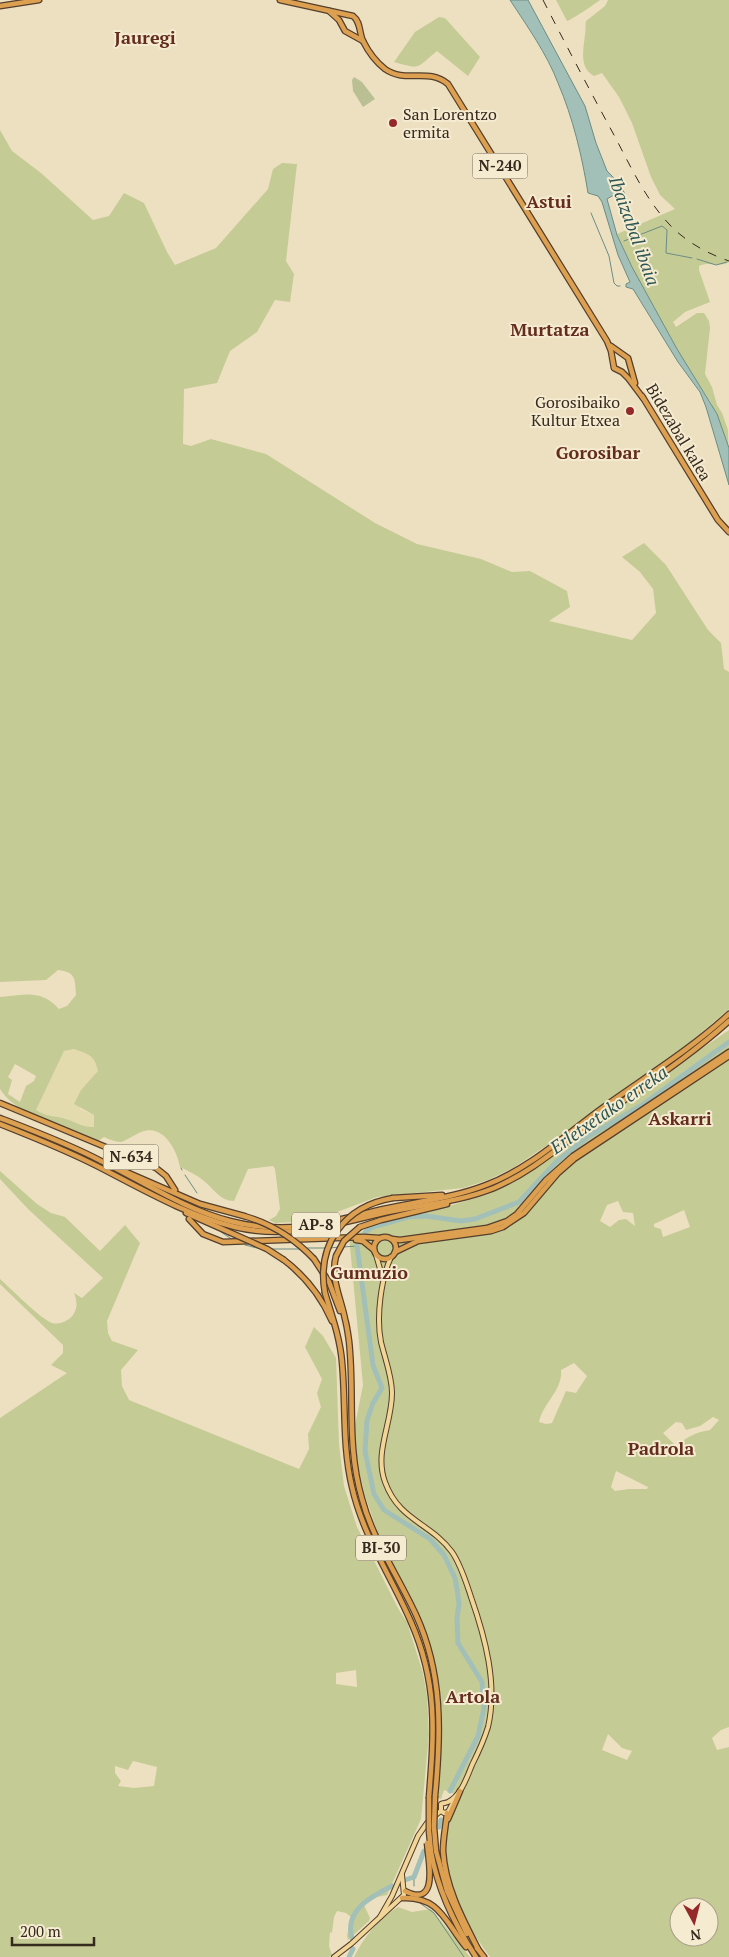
<svg xmlns="http://www.w3.org/2000/svg" width="729" height="1957" font-family="'PT Serif',serif">
<style>
.farmland{fill:#e3dbae}
.green{fill:#c5cb95;fill-rule:evenodd}
.cemetery{fill:#bac094}
.water{fill:#a3c0b8;stroke:#6b8d85}
.lines{fill:none;stroke-linecap:round;stroke-linejoin:round}
.stream{stroke:#6b8d85;stroke-width:1}
.river{stroke:#a3c0b8;stroke-width:5}
.major-casing{stroke:#543f2d;stroke-width:6}
.highway-casing{stroke:#543f2d;stroke-width:7}
.major{stroke:#f1d698;stroke-width:4}
.highway{stroke:#dda051;stroke-width:4.5}
.rail{stroke:#36291d;stroke-width:1;stroke-dasharray:9 9;stroke-linecap:butt}
.highway-bridge-casing{stroke:#543f2d;stroke-width:7;stroke-linecap:butt}
.highway-bridge{stroke:#dda051;stroke-width:4.5}
.poi-dot{fill:#952929;stroke:#f5ebd0;stroke-width:2}
.labels{text-anchor:middle;stroke-width:4;stroke-linejoin:round;paint-order:stroke}
.shield{fill:#f5ebd0;stroke:#6f6353;stroke-width:1}
.shield-label{font-size:15px;font-weight:bold;fill:#36291d}
.poi-label{font-size:16px;fill:#36291d;stroke:#f5ebd0;text-anchor:start}
.street-label{font-size:16px;fill:#36291d;stroke:#f5ebd0}
.neighbourhood-label{font-size:18px;font-weight:bold;fill:#632c1d;stroke:#f5ebd0}
.water-label{font-size:18px;font-style:italic;fill:#2c5654;stroke:#f5ebd0}
</style>
<rect width="100%" height="100%" fill="#ede0c1"/>
<polygon class="farmland" points="74,1049 89,1054 97,1062 98,1071 81,1090 80,1109 94,1115 94,1128 89,1128 64,1118 46,1116 36,1110 64,1051"/>
<g class="green">
<path d="M556,0h44c-5,4 -29,20 -33,21z"/>
<path d="M608,0h121v262c-9,6 -20,-1 -30,4v4l11,32 -25,10 -12,10 3,5 21,-14h7l5,8 1,7 -5,46 7,13 5,18 5,8 6,17 1,41 -18,-68 -52,-79 -42,-90 58,-25 -15,-14 -9,-18 -19,-54 -13,-26 -17,-24 -8,3c-16,-8 -10,-29 -9,-42 1,-5 0,-9 1,-13l19,-15z"/>
<path d="M439,17l6,1 35,39 -12,19 -31,-25c-21,17 -15,19 -43,11l21,-30z"/>
<path d="M0,130l12,21 29,22 52,47 16,-4 15,-23 20,10 23,49 8,13 41,-17 52,-59 5,-20 9,-6 15,1 -11,97 8,13 -4,28 -15,-2 -18,32 -27,19 -13,32 -33,6 -1,55 8,2 20,-7 55,15 109,69 42,21 64,15 31,13 18,-1 37,20 3,16 -21,14 83,19 24,-27 -3,-24 -13,-17 -18,-15 22,-14 22,22 42,65 13,13 3,26 5,3v337l-50,43 -127,90 -39,26 -25,12 -25,8 -86,9 -64,24 -38,2 -6,-3 7,-4 4,-7 -5,-40 -2,-3 -25,3 -14,32c-14,0 -20,-12 -30,-20 -7,-6 -16,-10 -24,-14 -3,-17 -17,-44 -39,-35 -5,2 -17,10 -21,10 -5,0 -11,-3 -16,-5l-6,4c-27,-11 -84,-27 -98,-52v-92c25,-2 41,-8 59,12l8,-3 9,-11c-1,-16 0,-23 -18,-25l-12,10 -46,2zM74,1049c14,5 21,6 24,22l-17,19 -7,14 20,11v12c-11,1 -20,-6 -31,-9 -10,-2 -18,-2 -27,-8l28,-59zM15,1064l21,12 -2,5 -8,5 -6,16 -12,-8 4,-14 -4,-3z"/>
<path d="M729,1030v697l-8,3 -9,8 5,12 12,-3v210h-239c-24,-32 -48,-75 -44,-117 1,-16 8,-30 14,-44l-16,-6 -3,9 -3,-1 4,-85 -7,-48 -11,-39 -44,-87 -15,-43 -8,-34 -3,-32 9,-45 -14,-149 140,-42zM618,1201l5,11 10,1 2,13 -9,-7 -7,1 -9,7 -10,-6 7,-16zM684,1210l6,17 -27,10 -2,-8 -7,-2v-3zM574,1363l13,13 -11,17 -10,-2 -14,32 -6,1 -7,-2c4,-19 24,-32 22,-52zM713,1417l6,3 -9,10c-14,2 -23,7 -34,16l-13,-13 13,-11 6,1 4,7 14,-4zM616,1471l32,16 -1,2h-18l-14,2 -4,-4zM608,1734l14,14 10,3 -5,9 -25,-10zM679,1907h30v30h-30z"/>
<path d="M0,1171l37,33 14,9 14,4 35,34 25,-26 15,18 -33,78 1,12 4,8 26,9 -17,20 1,16 7,14 170,69 10,-20 -1,-15 13,-27 -4,-14 5,-14 -17,-32 9,-20 9,9 13,22 3,86 5,42 13,41 42,83 8,12 16,51 4,23 2,38 -8,85 -34,76 -10,2 -13,8 6,13 -1,3 -21,19 -1,-4 4,-19 -5,-4 -9,-2 -3,6 -2,16 -2,-1 -1,14 3,9 -3,2h-329v-539l67,-45 -16,-8 12,-12v-8l-63,-61v-5c10,9 42,41 52,44 7,2 17,-2 21,-8 5,-7 4,-15 1,-22l8,5 21,-20 -75,-69 -28,-30zM356,1670l1,17 -21,-3v-11zM133,1761l24,6 -3,19 -20,2 -16,-2 3,-5 -6,-8v-7l13,4z"/>
<path d="M398,1907l14,5 19,-3 39,48h-116c10,-20 25,-39 44,-50z"/>
</g>
<polygon class="cemetery" points="354,77 362,82 375,99 363,107 353,91 352,80"/>
<path class="water" d="M510,0h18l57,106 11,37 11,28 12,12 6,11 -13,2 -5,3 10,36 15,32 45,82 40,65 12,34v37l-23,-78 -6,-15 -22,-30 -45,-73 -7,-2v-3l4,-2 -12,-27 -16,-53 -4,-6 -10,-3c-6,-37 -15,-75 -30,-110 -11,-29 -31,-57 -48,-83z"/>
<g class="lines">
<g class="stream">
<polyline points="591,213 609,256 614,283 617,286 620,286"/>
<polyline points="624,241 662,226 667,230 666,253 692,258"/>
<polyline points="697,259 716,265 727,262"/>
<polyline points="181,1168 182,1170"/>
<polyline points="185,1175 197,1193"/>
<polyline points="221,1232 233,1240"/>
<polyline points="245,1245 261,1249"/>
<polyline points="343,1247 357,1246"/>
<polyline points="305,1248 326,1248"/>
<polyline points="330,1248 339,1247"/>
<polyline points="270,1249 301,1249"/>
<polyline points="414,1886 414,1877"/>
<polyline points="417,1901 434,1913 464,1957"/>
</g>
<g class="river">
<polyline points="365,1232 373,1227 408,1217 426,1216 461,1221 475,1219 519,1202 556,1162 589,1136 642,1105 729,1042"/>
<polyline points="357,1246 373,1365 382,1388 373,1403 367,1420 365,1451 374,1494 384,1510 430,1539 444,1555 455,1578 457,1589 459,1604 457,1618 458,1643 482,1682 484,1708 478,1736 450,1791"/>
<polyline points="439,1827 441,1820"/>
<polyline points="405,1880 414,1877 424,1851"/>
<path d="M352,1938c-8,-28 20,-42 40,-52"/>
<polyline points="349,1957 353,1949"/>
</g>
<g class="major-casing">
<g id="major">
<polyline points="376,1255 383,1279"/>
<path d="M391,1257c-10,22 -15,60 -10,85 4,17 11,34 11,51 0,31 -18,59 -7,89 14,39 46,41 67,70 9,13 14,30 19,45 14,40 27,87 17,130 -4,13 -10,26 -16,38 -5,12 -11,31 -24,37 -2,1 -5,1 -7,2v7"/>
<polyline points="380,1917 392,1896 418,1836 427,1823 438,1813 441,1811 444,1813 448,1812 454,1801"/>
<polyline points="334,1957 351,1944 404,1895 402,1875"/>
</g>
</g>
<g class="highway-casing">
<g id="highway">
<path d="M280,0l73,16c8,6 6,17 10,25 5,10 13,21 22,28 21,15 43,-2 63,15l159,257 4,10 3,17 8,4 6,6 15,20"/>
<polyline points="0,6 39,0"/>
<polyline points="329,11 339,20 345,31 363,41"/>
<polyline points="611,346 628,358 635,383"/>
<polyline points="642,396 718,520 729,532"/>
<polyline points="0,1103 156,1168 166,1176 175,1190"/>
<path d="M0,1118c34,13 69,26 101,43 43,21 83,48 129,60 53,14 94,3 145,-10 37,-9 75,-12 111,-26 45,-17 80,-51 119,-79 42,-30 86,-57 124,-92"/>
<path d="M0,1124c33,13 66,26 97,42 45,23 89,49 138,61 50,12 95,-1 144,-13 38,-9 78,-11 115,-26 40,-17 72,-47 108,-72 43,-31 87,-59 127,-95"/>
<polyline points="124,1171 200,1204 244,1216"/>
<polyline points="393,1198 442,1195"/>
<polyline points="186,1213 229,1232"/>
<polyline points="189,1219 203,1234 223,1242 364,1237 379,1238"/>
<polyline points="360,1227 381,1220 447,1204"/>
<circle cx="385" cy="1248" r="11"/>
<polyline points="392,1239 400,1240 487,1228 507,1221 517,1214 546,1180 573,1156 729,1052"/>
<polyline points="356,1240 363,1241 374,1250"/>
<polyline points="395,1252 418,1241 491,1231 503,1227 524,1213 558,1173 574,1159 729,1056"/>
<path d="M336,1256c-6,22 5,42 9,63 2,7 3,15 4,22 6,55 -3,103 13,158 11,41 36,77 54,116 27,59 25,119 19,181"/>
<polyline points="314,1259 329,1282 340,1311"/>
<path d="M284,1260c21,16 37,36 48,61"/>
<path d="M325,1293c7,23 15,45 17,69 4,42 0,83 10,125 11,49 39,89 59,135 27,61 23,110 18,175"/>
<path d="M447,1813c-1,12 -4,25 -4,38 2,35 19,67 35,98"/>
<polyline points="448,1819 460,1791"/>
<polyline points="436,1851 447,1891 467,1934"/>
<path d="M431,1852c7,39 23,72 45,105"/>
<path d="M405,1891c31,16 25,-22 23,-39"/>
<path d="M402,1898c38,-2 43,24 64,49"/>
<polyline points="477,1948 484,1957"/>
</g>
</g>
<use href="#major" class="major"/>
<use href="#highway" class="highway"/>
<path class="rail" d="M543,0c23,45 47,91 71,135 18,34 34,70 62,96 16,14 33,23 53,30"/>
<g class="highway-bridge-casing">
<g id="highway-bridge">
<path d="M244,1216c28,8 50,22 70,43"/>
<polyline points="229,1232 267,1249 284,1260"/>
<polyline points="336,1256 344,1241 360,1227"/>
<path d="M325,1293c-9,-49 20,-87 68,-95"/>
<polyline points="435,1796 434,1827 436,1851"/>
<polyline points="429,1797 429,1831 431,1852"/>
<polyline points="427,1843 428,1852"/>
</g>
</g>
<use href="#highway-bridge" class="highway-bridge"/>
</g>
<g class="poi-dot">
<circle cx="393" cy="123" r="5"/>
<circle cx="630" cy="411" r="5"/>
</g>
<g class="labels">
<g class="shield">
<rect x="472.5" y="153.5" width="55" height="25" rx="4"/>
<rect x="103.5" y="1144.5" width="55" height="25" rx="4"/>
<rect x="292" y="1212.5" width="48" height="25" rx="4"/>
<rect x="356" y="1535.5" width="50" height="25" rx="4"/>
</g>
<g class="shield-label">
<text x="500" y="171">N-240</text>
<text x="131" y="1162">N-634</text>
<text x="316" y="1230">AP-8</text>
<text x="381" y="1553">BI-30</text>
</g>
<g class="poi-label">
<text x="403" y="120">San Lorentzo<tspan x="403" dy="18">ermita</tspan></text>
<text x="620" y="408" text-anchor="end">Gorosibaiko<tspan x="620" dy="18">Kultur Etxea</tspan></text>
</g>
<g class="street-label">
<text transform="translate(679 432) rotate(59)" y="6">Bidezabal kalea</text>
</g>
<g class="neighbourhood-label">
<text x="145" y="44">Jauregi</text>
<text x="549" y="208">Astui</text>
<text x="550" y="336">Murtatza</text>
<text x="598" y="459">Gorosibar</text>
<text x="680" y="1125">Askarri</text>
<text x="369" y="1279">Gumuzio</text>
<text x="661" y="1455">Padrola</text>
<text x="473" y="1703">Artola</text>
</g>
<g class="water-label">
<text transform="translate(634 231) rotate(70)" y="6">Ibaizabal ibaia</text>
<text transform="translate(609 1110) rotate(-35)" y="6">Erletxetako erreka</text>
</g>
</g>
<g transform="translate(694 1922) rotate(173)"><circle r="24" fill="#f5ebd0" stroke="#a99d88"/>
<path d="M0-4L9 19L0 12L-9 19Z" fill="#952929"/>
<text y="-8" font-size="14" font-weight="bold" text-anchor="middle" fill="#36291d">N</text>
</g>
<path d="M12 1937v8h82v-8" fill="none" stroke="#36291d" stroke-width="2.5"/>
<text x="20" y="1937" font-size="15" fill="#36291d" stroke="#f5ebd0" stroke-width="4" paint-order="stroke">200 m</text>
</svg>
